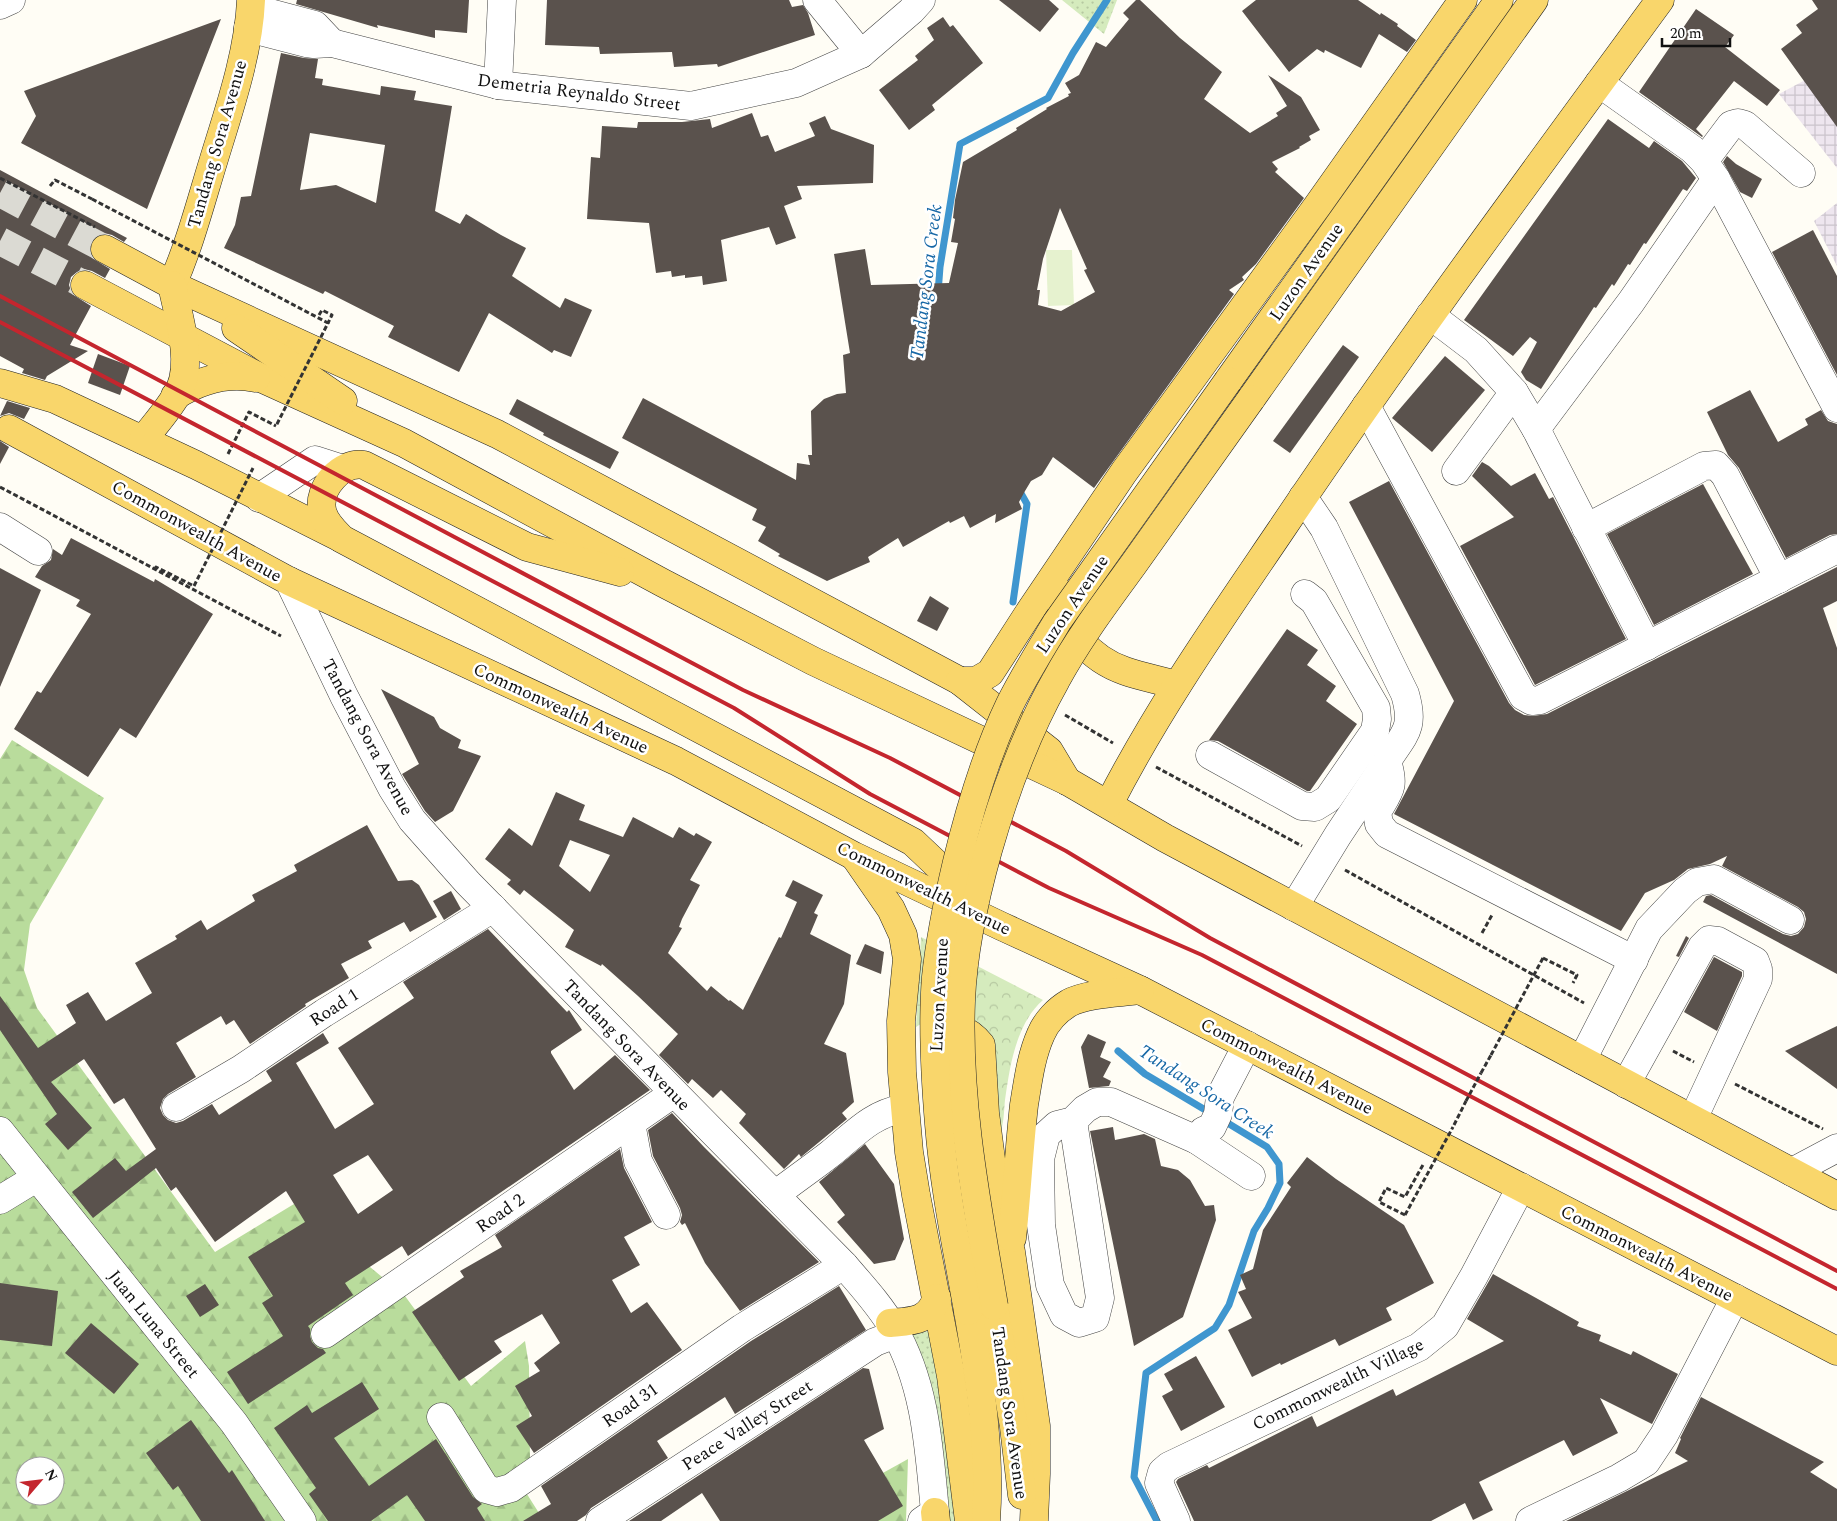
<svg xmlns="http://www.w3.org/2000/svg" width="1837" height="1521" font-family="Spectral,serif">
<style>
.industrial{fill:url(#industrial-grid)}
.grass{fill:url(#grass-dots)}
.forest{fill:url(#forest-firs);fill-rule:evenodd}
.park{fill:url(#park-crowns)}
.pitch{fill:#e6f2cf}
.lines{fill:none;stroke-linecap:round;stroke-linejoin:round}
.stream{stroke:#3f96cf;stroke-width:7}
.building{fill:#5a524d;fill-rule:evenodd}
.major-tunnel{stroke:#dbdad3;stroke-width:28;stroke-dasharray:28 14;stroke-linecap:butt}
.minor-casing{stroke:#444;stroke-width:29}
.major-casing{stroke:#222;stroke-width:29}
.path{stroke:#333;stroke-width:3;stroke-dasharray:5 2.5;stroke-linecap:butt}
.minor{stroke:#fff;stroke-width:28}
.major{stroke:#f9d66b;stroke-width:28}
.rail{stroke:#c4262e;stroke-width:4}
.major-bridge-casing{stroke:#222;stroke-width:29;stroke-linecap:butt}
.path-bridge{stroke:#333;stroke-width:3;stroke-dasharray:5 2.5;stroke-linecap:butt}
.major-bridge{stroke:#f9d66b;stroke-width:28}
.labels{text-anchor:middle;stroke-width:5;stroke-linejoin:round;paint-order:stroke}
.street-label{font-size:18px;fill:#111;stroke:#fff}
.water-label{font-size:19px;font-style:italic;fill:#1768a6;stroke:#fff}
</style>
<defs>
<pattern id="industrial-grid" width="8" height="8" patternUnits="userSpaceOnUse" patternTransform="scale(1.25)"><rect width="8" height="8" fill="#eee6ef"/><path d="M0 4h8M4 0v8" fill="none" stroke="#cbc4cc"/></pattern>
<pattern id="grass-dots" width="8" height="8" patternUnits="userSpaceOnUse" patternTransform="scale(1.25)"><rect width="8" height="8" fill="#d5ebbd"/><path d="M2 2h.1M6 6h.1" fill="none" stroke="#b6c8a1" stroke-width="1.8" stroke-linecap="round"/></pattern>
<pattern id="forest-firs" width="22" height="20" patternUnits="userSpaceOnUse" patternTransform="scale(1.25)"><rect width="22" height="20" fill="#b9dc9c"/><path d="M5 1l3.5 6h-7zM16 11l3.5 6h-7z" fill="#9ebc85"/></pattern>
<pattern id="park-crowns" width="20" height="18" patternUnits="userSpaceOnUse" patternTransform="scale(1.25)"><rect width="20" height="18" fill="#d5ebbd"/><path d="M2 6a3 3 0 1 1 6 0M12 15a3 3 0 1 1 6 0" fill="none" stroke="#b6c8a1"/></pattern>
</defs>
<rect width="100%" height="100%" fill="#fffdf5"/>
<g class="industrial">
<polygon points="1837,63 1837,168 1779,94"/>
<polygon points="1837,203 1837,266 1814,221"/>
</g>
<g class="grass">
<polygon points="1062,0 1117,0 1104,34"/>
<polygon points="935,1327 958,1521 949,1521 911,1334 929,1331"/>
</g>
<g class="forest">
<path d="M12,740l92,58 -74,126 -6,46 13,38 178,244 79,-48 111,92 66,90 54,-45 4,25 1,92 -17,14 31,49h-544v-762zM25,1466h30v30h-30z"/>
<polygon points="908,1459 906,1521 815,1521 811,1513"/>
</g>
<path class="park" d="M921,937l122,63c-27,24 -33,65 -38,100 -1,10 -1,21 -4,31l-77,-109 -8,5z"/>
<polygon class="pitch" points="1046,250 1072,250 1074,305 1048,306"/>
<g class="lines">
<g class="stream">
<polyline points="938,293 940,267 960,144 1048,98 1073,53 1107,0"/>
<polyline points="1013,602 1027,504 1018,488"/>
<polyline points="1118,1051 1145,1074 1212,1114"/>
<polyline points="1157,1521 1134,1477 1146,1373 1215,1328 1229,1305 1254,1231 1268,1208 1280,1183 1279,1164 1267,1147 1221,1119"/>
</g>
</g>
<g class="building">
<polygon points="297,0 469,0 467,33 435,30 435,38 377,25 378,28 296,4"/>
<polygon points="547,0 789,0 792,7 803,5 808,13 815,35 718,67 717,64 674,67 672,52 600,54 599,47 545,45"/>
<polygon points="999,0 1049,0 1059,9 1040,32"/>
<path d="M1136,0h4l40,38 42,34 -18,27 46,34 28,-17 -2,-3 11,-7 -19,-31 33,22 19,33 -11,6 2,4 -12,7 1,1 -28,14 6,7 -3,3 29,26 -48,66 -14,13 2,3 -15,10 5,4 -140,194 -41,-31 -11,18 -11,6 -6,10 -6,11 3,7 -27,14 1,-9 -26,14 -6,-12 -14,7 -1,-2 -46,26 -5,-9 -30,19 2,5 -43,19 -49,-25 2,-2 -22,-13 8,-14 -14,-7 5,-11 -135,-71 21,-40 153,82 1,-17 13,2 -2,-10h4l-1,-44 13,-12 13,-5 9,-1 -3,-38 7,-2 -16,-99 31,-5 6,36 78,-2 9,-40 -7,-1 4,-23 -2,-1 2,-18 8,-38 54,-32 -1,-2 31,-19 -1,-1 23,-12 -1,-2 3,-1 -6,-10 14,-8 17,-33 10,5 23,-28 -6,-6zM1060,208l27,61 -3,1 11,22 -34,19 -23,-6 2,-15h-3l6,-31z"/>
<polygon points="1256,0 1358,0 1380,15 1381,13 1398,24 1397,26 1416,40 1407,52 1379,34 1361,68 1325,50 1324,53 1317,49 1289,72 1242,11"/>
<polygon points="1812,0 1837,0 1837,127 1781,49 1802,33 1796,25 1818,9"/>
<polygon points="1696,9 1734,35 1725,47 1780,90 1767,106 1734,81 1696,129 1703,136 1702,137 1639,92"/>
<polygon points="943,17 950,27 953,25 983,63 932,105 935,110 909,130 879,90 918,60 915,56 934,40 927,28"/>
<polygon points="221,19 147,209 21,143 36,116 24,91"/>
<path d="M281,53l23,5 14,1 -3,19 8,1 -1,6 58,10 1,-9 35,5 -2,9 38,6 -17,105 25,13 6,-10 35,21 25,13 -14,28 48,32 5,-10 27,12 -21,47 -17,-7 -2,3 -63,-40 -30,59 -71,-35 6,-11 -69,-35 -2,3 -99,-46 11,-23 6,-28 10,-1zM310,133l75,12 -9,58 -40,-18 -36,5z"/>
<polygon points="752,113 761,137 768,135 775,152 815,136 809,123 825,116 831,129 874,145 873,183 797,186 802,199 784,206 796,238 776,245 769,227 721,240 727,281 703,285 702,276 685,278 685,275 672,277 671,271 656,273 649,223 587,219 591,157 600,158 602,126 637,128 638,122 682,122 710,119 712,128"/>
<polygon points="1608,119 1649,148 1654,141 1682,161 1696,178 1687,191 1683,189 1646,244 1644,243 1630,265 1628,264 1614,286 1612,284 1596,308 1594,307 1541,389 1526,380 1521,372 1537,342 1530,337 1513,356 1464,320"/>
<polygon points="1727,156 1736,164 1762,179 1752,198 1740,192 1723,162"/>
<polygon points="0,170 127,238 124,242 112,235 104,233 97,236 92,241 89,250 92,258 110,269 105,278 92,271 84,269 77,272 71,277 69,285 72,294 91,306 70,345 88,351 47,376 45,380 22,373 24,369 0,356"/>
<polygon points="1813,230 1837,276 1837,375 1772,252"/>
<polygon points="1343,345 1359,357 1290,453 1273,441"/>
<polygon points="98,354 130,366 120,395 88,383"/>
<polygon points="1445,356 1485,390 1432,452 1392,418"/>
<polygon points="1750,390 1778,442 1808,425 1805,419 1821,410 1828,421 1837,424 1837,534 1830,535 1786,558 1739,468 1728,455 1707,412"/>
<polygon points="517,399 619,452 610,469 543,435 544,433 509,414"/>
<polygon points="7,401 30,408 24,419 9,413 0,416"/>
<polygon points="0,441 9,447 0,464"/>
<polygon points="1482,462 1489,466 1511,486 1535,473 1549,499 1553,497 1626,639 1535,685 1460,546 1514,517 1472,476"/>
<polygon points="1389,481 1509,703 1515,710 1524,715 1533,716 1547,714 1837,567 1837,601 1823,608 1837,648 1837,974 1703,902 1706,896 1711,895 1783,934 1791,936 1798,934 1804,927 1806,919 1804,912 1798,907 1722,866 1727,856 1710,864 1688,869 1674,880 1645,893 1621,931 1394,814 1454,701 1349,502"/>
<polygon points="1703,484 1753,574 1654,625 1607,534"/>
<polygon points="71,538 154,582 155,579 213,614 136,738 120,728 88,777 14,729 37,691 41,693 91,614 76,606 80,600 35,577 42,566 51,560 53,549 62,555"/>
<polygon points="0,568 41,590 0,687"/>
<polygon points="930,596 949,608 937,631 917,621"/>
<polygon points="1287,629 1318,650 1307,665 1336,686 1326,701 1357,724 1310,791 1307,791 1218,741 1209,740"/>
<polygon points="381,689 434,717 440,728 461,740 458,748 481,756 453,811 435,822 425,811 402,774 419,764"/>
<path d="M556,792l29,13 -6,15 44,17 10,-20 40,21 6,-11 15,9 2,-3 16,9 -22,38 10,5 -18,34 -3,8 3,1 -14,25 39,38 4,-5 18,15 1,-1 13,10 36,-73 2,1 16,-36 -12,-6 8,-16 30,15 -9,18 4,2 -8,19 41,21 -7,49 -20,40 22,9 8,49 -12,11 5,6 -46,38 -2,-3 -15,15 -45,-46 7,-9 -25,-24 -8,8 -21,-19 -4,5 -29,-29 19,-21 -40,-38 -36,-32 -1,2 -36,-19 9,-17 -50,-40 -4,5 -13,-11 4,-4 -26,-21 24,-31 23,18zM570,840l40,15 -20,37 -31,-26z"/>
<path d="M367,825l31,56 14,-1 7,5 18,32 -27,15 -6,-10 -36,19 4,7 -31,16 8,14 -44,26 1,2 -56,38 -16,-24 -8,5 -5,-9 -45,27 20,34 -28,17 -5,5 -3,9 3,7 5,5 8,3 7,-2 29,-17 7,11 53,-34 -6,-10 57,-38 6,10 -33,20 39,66 39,-25 -36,-56 76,-50 -11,-16 85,-53 79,83 2,-2 13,20 -31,21v2l23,37 41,-35 35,35 -242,166 -6,-10 -57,37 8,12 -45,31 2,3v7l2,6 6,6 5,1 3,4 -78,51 -21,-32 56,-36 -21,-33 11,-7 -25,-39 57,-35 -19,-31 -71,51 -39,-55 -5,4 -15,-23 -63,50 -21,-26 43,-34 11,13 30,-22 -32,-51 -10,6 -30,-45 -33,23 41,46 -24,22 -23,-26 12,-10 -57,-84v-34l38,52 38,-25 -10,-18 22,-13 18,29 46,-28 -17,-30 42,-24 -2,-3 26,-16 6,10 48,-29 -3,-6 45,-24 -3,-6zM368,1155l25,35 -35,24 -25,-39z"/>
<polygon points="451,891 461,909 444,920 433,901"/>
<polygon points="1686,936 1689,938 1679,957 1676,956"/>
<polygon points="865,944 884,952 881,974 856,964"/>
<polygon points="1714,957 1742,972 1742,976 1717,1031 1684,1012"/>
<polygon points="1837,1026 1837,1089 1785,1051"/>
<polygon points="1088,1034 1106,1042 1100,1057 1111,1062 1103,1077 1111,1081 1109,1086 1089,1088 1081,1047"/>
<polygon points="672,1113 704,1147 819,1262 740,1311 705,1263 685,1223 682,1225 680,1222 682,1215 680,1208 653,1156 648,1130"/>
<polygon points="1113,1127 1115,1140 1144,1134 1155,1139 1161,1166 1178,1170 1190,1180 1205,1206 1214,1205 1216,1220 1183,1317 1134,1346 1090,1131"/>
<polygon points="865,1144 894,1184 904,1239 895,1260 874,1264 837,1222 845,1215 819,1182"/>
<polygon points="620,1149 624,1168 652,1222 624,1237 640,1265 612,1280 631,1313 647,1302 682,1350 534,1453 516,1426 532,1416 515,1386 540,1371 534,1363 560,1343 542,1314 494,1341 502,1352 459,1381 412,1312 464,1277 460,1271 502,1247 495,1235"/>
<polygon points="1307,1157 1336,1179 1404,1225 1434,1283 1386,1308 1392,1320 1339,1346 1335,1339 1281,1365 1280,1363 1252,1377 1228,1330 1252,1318 1238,1292 1246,1289 1240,1275 1253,1269 1263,1230 1291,1187 1287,1183"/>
<polygon points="1493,1274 1579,1322 1577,1326 1601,1335 1599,1341 1631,1355 1633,1351 1678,1374 1652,1424 1600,1398 1618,1433 1573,1456 1564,1440 1479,1482 1493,1510 1473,1520 1465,1503 1431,1521 1194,1521 1176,1482 1178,1479 1207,1465 1209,1468 1312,1416 1317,1427 1393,1389 1396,1396 1504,1341 1467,1319"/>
<polygon points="0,1283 58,1291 52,1346 0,1340"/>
<polygon points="205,1284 219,1305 200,1317 186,1296"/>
<polygon points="839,1286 866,1330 735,1414 725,1397 657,1441 668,1458 591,1508 586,1515 577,1521 523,1521 551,1504 541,1486 751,1341"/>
<polygon points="91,1323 139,1364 114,1394 65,1353"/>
<polygon points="1196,1356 1225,1407 1181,1431 1162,1396 1173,1390 1164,1374"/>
<polygon points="863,1368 869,1369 884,1429 864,1440 903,1506 878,1521 720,1521 702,1493 661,1521 629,1521"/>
<polygon points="362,1382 379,1409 334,1438 369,1486 436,1439 473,1497 482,1504 477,1508 485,1521 425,1521 407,1495 371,1521 328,1521 309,1494 316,1488 274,1428 307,1405 312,1413"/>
<polygon points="1701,1397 1824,1462 1810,1472 1837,1489 1837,1521 1566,1521 1688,1461 1675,1453 1681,1439 1680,1438"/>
<polygon points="191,1420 229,1473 232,1470 265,1521 201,1521 178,1486 173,1490 146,1453"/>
</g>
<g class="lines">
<g class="major-tunnel">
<polyline points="0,193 105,249"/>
<polyline points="0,241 85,285"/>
</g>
<g class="minor-casing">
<g id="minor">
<polyline points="817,0 861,54"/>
<polyline points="0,5 11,0"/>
<polyline points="251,8 315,25 332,43"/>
<polyline points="248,28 306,43 314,44 332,43 498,85 691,106 796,83 861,54 911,11 921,0"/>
<polyline points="1599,83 1692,149 1704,161 1716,179 1837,408"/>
<polyline points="498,85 502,0"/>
<polyline points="1704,161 1731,125 1738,123 1745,125 1801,173"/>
<polyline points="1430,315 1476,350 1514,392 1536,429 1647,646"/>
<polyline points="1366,406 1523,696 1532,701 1540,700 1837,549"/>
<polyline points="1536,429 1631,302 1716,179"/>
<polyline points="1456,471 1514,392"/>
<path d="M1303,497l21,31 81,166c10,34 0,39 -18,67 8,26 3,29 -10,51l2,12 8,10 247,126"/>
<polyline points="259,498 315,460 343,469"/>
<polyline points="0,527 38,551"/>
<polyline points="1586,528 1704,466 1716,465 1725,475 1779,579"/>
<path d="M289,581l55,115 48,92 20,32 56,63 376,382c17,20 36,40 49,63 33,57 36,121 42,184l-13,9"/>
<polyline points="1210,755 1302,806 1315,807 1328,799 1375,731 1377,719 1376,708 1314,601 1305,594"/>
<polyline points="1294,907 1338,835 1387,761"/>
<polyline points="1582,1060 1649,929 1685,891 1697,882 1714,879 1790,920"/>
<polyline points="1626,1084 1702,947 1709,940 1718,941 1755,961 1758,969 1758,979 1693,1119"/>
<polyline points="176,1107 241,1069 324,1013 493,908"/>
<polyline points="1073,1121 1100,1298 1095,1318 1079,1323 1064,1315 1050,1285 1041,1225 1040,1159 1046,1135 1057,1125 1073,1121 1085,1109 1097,1102 1111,1102 1197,1140 1251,1176"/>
<polyline points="631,1123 638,1161 666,1215"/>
<polyline points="0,1131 234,1423 302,1521"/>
<polyline points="1197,1140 1203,1131 1212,1127 1218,1114 1220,1097 1247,1045"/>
<polyline points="1792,1172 1837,1148"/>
<path d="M775,1195c18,-14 37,-27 55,-41 26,-21 40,-39 74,-46"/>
<polyline points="0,1200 36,1178"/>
<polyline points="325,1334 674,1093"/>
<polyline points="441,1417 486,1489 497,1492 511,1488 742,1328 844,1265"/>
<polyline points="600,1521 875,1342 896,1334"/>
<polyline points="1176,1521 1159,1483 1162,1472 1169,1466 1419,1347 1445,1326 1474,1276 1521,1187"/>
<polyline points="1530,1521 1619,1478 1646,1462 1664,1435 1735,1298"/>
</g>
</g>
<g class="major-casing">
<g id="major">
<polyline points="105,249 172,285 497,434 960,681 1049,751 1067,781"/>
<polyline points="85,285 263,379 404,443 663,583 813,661 1067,781 1165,838 1837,1196"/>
<path d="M172,285c18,-41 29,-84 42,-126 15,-49 35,-107 37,-159"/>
<polyline points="236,328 343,401"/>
<polyline points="1228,381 1499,0"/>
<polyline points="0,383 55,399 196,465 339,537"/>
<path d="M175,396c25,-16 52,-24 81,-18"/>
<polyline points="1251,399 1534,0"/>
<polyline points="9,429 289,581 676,761 854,856 1001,926 1140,990 1837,1351"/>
<path d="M143,440c12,-16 28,-33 37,-51 13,-29 -2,-74 -8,-104"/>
<path d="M620,572l-93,-25 -163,-82c-23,-4 -46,23 -42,45 2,12 12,21 20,29l571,303 56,53"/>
<path d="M1059,592c4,36 31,67 66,79 17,6 35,9 52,14"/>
<polyline points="960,681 976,681 990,673 1032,608 1124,472 1318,205 1463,0"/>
<path d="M1109,804c49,-96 111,-184 172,-274 121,-180 251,-355 379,-530"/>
<polyline points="855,857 891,909 903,935 907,959 901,1021 902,1072 909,1152 916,1195 951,1376 969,1521"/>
<path d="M940,1030c18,-5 30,1 41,15l4,68 11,85 15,54 25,174v48l-2,47"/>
<path d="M1012,1238c5,-44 7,-89 12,-133 4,-24 7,-49 17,-71 5,-12 16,-24 28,-31 19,-10 51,-10 71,-13"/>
<polyline points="994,1306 1014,1427 1022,1495"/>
<path d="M968,1311c12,70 23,139 18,210"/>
<path d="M890,1323c23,-2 38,-1 47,-25"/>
<polyline points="935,1512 936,1521"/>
</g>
</g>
<g class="path">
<polyline points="0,178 95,227"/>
<polyline points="50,186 55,180 92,199"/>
<polyline points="319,315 322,310 332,315 328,323"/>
<polyline points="228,454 249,412 276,426"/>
<polyline points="0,487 281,636"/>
<polyline points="155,569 156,567 194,586"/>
<polyline points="1065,715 1113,743"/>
<polyline points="1156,767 1302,846"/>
<polyline points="1345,870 1584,1003"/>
<polyline points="1482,933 1492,915"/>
<polyline points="1543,958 1577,975 1573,983"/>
<polyline points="1673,1051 1694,1062"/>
<polyline points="1481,1073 1491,1055"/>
<polyline points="1735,1084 1823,1129"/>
<polyline points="1454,1125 1466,1101"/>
<polyline points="1405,1215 1379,1202 1386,1188 1405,1197 1424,1163"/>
</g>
<use href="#minor" class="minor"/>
<use href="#major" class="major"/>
<g class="rail">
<polyline points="0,296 743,690 890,758 1066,851 1210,938 1837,1271"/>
<polyline points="0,322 734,708 870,794 1049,888 1202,955 1837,1289"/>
</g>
<g class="major-bridge-casing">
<g id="major-bridge">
<path d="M994,1306c-17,-101 -37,-203 -33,-305 2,-52 13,-101 27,-151 17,-59 38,-117 68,-170 22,-41 50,-78 77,-115 40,-56 79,-111 118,-166"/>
<path d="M968,1311c-11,-62 -24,-124 -29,-187 -4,-48 -7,-98 -3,-147 4,-39 12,-77 21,-115 13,-54 29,-108 53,-158 14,-28 31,-55 47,-82l171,-241"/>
</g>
</g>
<g class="path-bridge">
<polyline points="92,199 328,323 276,426"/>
<polyline points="194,586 253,468"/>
<polyline points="1491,1055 1543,958"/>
<polyline points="1466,1101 1481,1073"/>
<polyline points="1405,1215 1453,1127"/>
</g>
<use href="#major-bridge" class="major-bridge"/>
</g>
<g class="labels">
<g class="street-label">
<text transform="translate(579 92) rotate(7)" y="6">Demetria Reynaldo Street</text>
<text transform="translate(217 144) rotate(-74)" y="6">Tandang Sora Avenue</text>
<text transform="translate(1306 272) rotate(-55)" y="6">Luzon Avenue</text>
<text transform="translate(197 531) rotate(29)" y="6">Commonwealth Avenue</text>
<text transform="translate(1072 604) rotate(-56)" y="6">Luzon Avenue</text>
<text transform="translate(561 708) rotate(25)" y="6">Commonwealth Avenue</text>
<text transform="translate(368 737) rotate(62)" y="6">Tandang Sora Avenue</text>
<text transform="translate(924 888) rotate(26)" y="6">Commonwealth Avenue</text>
<text transform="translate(939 995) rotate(-87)" y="6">Luzon Avenue</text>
<text transform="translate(334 1007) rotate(-33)" y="6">Road 1</text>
<text transform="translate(627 1045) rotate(46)" y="6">Tandang Sora Avenue</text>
<text transform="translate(1287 1066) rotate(27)" y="6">Commonwealth Avenue</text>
<text transform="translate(500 1213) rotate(-35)" y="6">Road 2</text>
<text transform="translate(1647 1253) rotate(27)" y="6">Commonwealth Avenue</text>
<text transform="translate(154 1324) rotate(51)" y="6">Juan Luna Street</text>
<text transform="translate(1338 1384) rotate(-26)" y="6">Commonwealth Village</text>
<text transform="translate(630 1405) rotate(-35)" y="6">Road 31</text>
<text transform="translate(1010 1413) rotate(82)" y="6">Tandang Sora Avenue</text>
<text transform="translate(747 1425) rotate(-33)" y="6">Peace Valley Street</text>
</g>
<g class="water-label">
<text transform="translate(925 282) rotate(-83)" y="7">Tandang Sora Creek</text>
<text transform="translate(1207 1091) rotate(33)" y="7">Tandang Sora Creek</text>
</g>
</g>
<g transform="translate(40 1481) rotate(62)"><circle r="24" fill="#ffffff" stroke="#a0a0a0"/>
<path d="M0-4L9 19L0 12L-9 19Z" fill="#c4262e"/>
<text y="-8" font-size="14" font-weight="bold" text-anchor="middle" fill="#111111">N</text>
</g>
<path d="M1662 38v8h68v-8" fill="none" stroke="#111111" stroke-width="2.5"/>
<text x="1670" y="38" font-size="15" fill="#111111" stroke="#ffffff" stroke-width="4" paint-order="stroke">20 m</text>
</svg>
